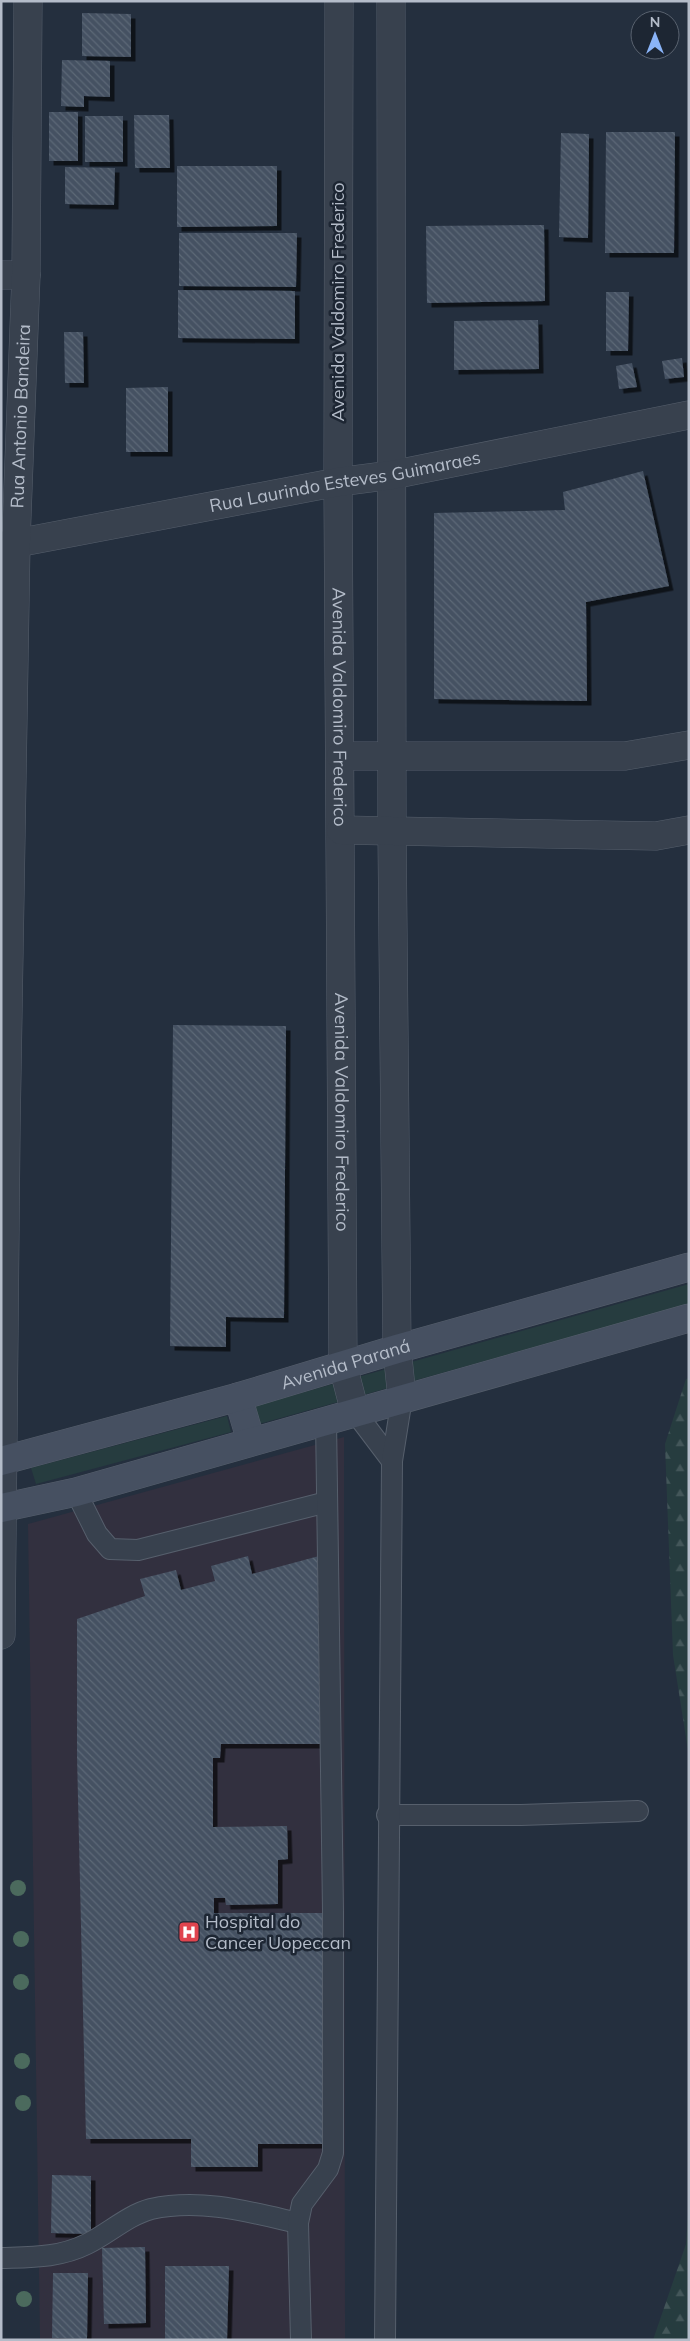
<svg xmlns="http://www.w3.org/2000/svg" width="690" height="2341" font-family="Mulish,sans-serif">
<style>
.medical{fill:#32303f}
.forest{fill:url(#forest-firs)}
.park{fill:#263c3f}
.building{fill:url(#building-back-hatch);filter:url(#shadow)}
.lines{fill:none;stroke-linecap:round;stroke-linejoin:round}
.service-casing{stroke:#565f6c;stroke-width:22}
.minor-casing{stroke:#565f6c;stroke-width:29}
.secondary-casing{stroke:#565f6c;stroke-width:29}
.service{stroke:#38414e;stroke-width:20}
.minor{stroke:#38414e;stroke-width:28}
.secondary{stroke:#465061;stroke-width:28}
.tree{fill:#4b6a5d}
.labels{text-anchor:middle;stroke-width:5;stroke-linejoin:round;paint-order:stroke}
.street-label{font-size:18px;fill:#b4bcc9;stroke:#1d2633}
.poi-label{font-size:18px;fill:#b4bcc9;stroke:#1d2633;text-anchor:start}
</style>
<defs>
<pattern id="forest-firs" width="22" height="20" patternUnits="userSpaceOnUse" patternTransform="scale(1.25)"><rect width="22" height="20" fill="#263c3f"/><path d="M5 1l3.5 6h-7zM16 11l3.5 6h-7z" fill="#435659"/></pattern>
<pattern id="building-back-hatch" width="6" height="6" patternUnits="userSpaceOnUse" patternTransform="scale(1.25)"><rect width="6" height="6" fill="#455162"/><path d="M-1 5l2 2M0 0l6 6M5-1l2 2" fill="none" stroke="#5d6877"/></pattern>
<filter id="shadow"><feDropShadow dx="4.5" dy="4.5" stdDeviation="0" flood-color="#0009"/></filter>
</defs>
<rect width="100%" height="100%" fill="#242f3e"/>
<polygon class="medical" points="344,1437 345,2340 40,2340 28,1524"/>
<g class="forest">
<polygon points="689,1378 689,1757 673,1655 665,1444 686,1379"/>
<polygon points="689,2200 689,2340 653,2340 686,2244"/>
</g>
<g class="park">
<polygon points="689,1284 689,1304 259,1424 251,1407"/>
<polygon points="227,1416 231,1432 36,1484 31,1468"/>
</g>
<g class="building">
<polygon points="82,13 131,14 131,57 82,56"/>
<polygon points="62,60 110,61 110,97 84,96 84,107 61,106"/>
<rect x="49" y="112" width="29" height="49"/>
<polygon points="134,115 169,115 170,168 135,168"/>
<rect x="85" y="116" width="38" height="46"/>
<polygon points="606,132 675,132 674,253 605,253"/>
<polygon points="561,133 589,134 588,238 559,237"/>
<polygon points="177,166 277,166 277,226 177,227"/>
<polygon points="65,167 115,168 114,205 65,204"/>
<polygon points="544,225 545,301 427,303 426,226"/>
<polygon points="179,233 297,233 296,287 179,286"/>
<polygon points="178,290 295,291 295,339 178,338"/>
<polygon points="606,292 629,292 628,351 606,351"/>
<polygon points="538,320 539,369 454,370 454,321"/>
<polygon points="64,332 83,332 84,383 65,383"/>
<polygon points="682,358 684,377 665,379 662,361"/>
<polygon points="632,363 637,387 619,389 616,366"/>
<polygon points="168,387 168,452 126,452 126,388"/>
<polygon points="643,471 669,586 586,602 587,701 434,699 434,513 565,510 563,492"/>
<polygon points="173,1025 286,1026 284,1318 226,1317 226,1347 170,1346"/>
<polygon points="248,1556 252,1574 319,1556 321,1744 221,1744 220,1758 213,1758 213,1827 287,1826 288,1859 278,1860 278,1904 226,1905 225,1898 214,1898 214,1913 323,1913 323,2144 258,2144 258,2167 191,2167 191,2139 86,2139 77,1756 77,1619 145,1596 140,1579 176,1570 181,1590 215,1581 211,1566"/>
<polygon points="52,2175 91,2176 91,2234 51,2233"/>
<polygon points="145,2247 146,2323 104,2324 102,2248"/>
<polygon points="165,2266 229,2266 227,2340 165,2340"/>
<polygon points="53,2273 88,2273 87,2339 52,2338"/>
</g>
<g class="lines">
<g class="service-casing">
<g id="service">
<polyline points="355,1412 392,1461"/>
<polyline points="76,1492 97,1534 110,1549 138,1550 327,1502"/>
<polyline points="387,1815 521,1815 638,1811"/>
<path d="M1,2258c30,-1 58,0 86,-14 21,-10 41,-29 64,-35 50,-11 99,3 147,14"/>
<polyline points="301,2340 298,2223 302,2204 328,2169 333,2153 333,1911 326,1420"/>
<polyline points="385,2340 392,1461 402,1398"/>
</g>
</g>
<g class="minor-casing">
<g id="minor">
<path id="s1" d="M339,1l-1,481 5,884 12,46"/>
<polyline points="391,1 392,831 397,1349 402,1398"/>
<polyline points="1,275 26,275"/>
<path id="s2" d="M1,546l337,-64 54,-7 297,-60"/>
<polyline points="341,756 625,756 689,745"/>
<polyline points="341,830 656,836 689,830"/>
<path id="s3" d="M1,1635l5,-506 10,-587 10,-267 2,-274"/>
</g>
</g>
<g class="secondary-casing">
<g id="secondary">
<polyline points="238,1397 251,1441"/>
<path id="s4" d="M1,1461l237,-64 159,-48 292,-82"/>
<polyline points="1,1508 76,1492 689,1318"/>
</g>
</g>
<use href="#service" class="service"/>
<use href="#minor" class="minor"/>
<use href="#secondary" class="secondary"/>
</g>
<g class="tree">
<circle cx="18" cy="1888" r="8"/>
<circle cx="21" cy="1939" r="8"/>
<circle cx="21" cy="1982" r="8"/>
<circle cx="22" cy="2061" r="8"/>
<circle cx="23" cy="2103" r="8"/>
<circle cx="24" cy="2299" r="8"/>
</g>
<defs>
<g id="hospital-square" transform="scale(1.125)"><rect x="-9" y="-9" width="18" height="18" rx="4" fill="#e0444e" stroke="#1d2633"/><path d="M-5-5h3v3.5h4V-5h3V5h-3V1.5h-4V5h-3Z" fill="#fff"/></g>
</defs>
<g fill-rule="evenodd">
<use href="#hospital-square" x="189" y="1932"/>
</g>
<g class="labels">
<g class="street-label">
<text transform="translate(338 302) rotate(-90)" y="6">Avenida Valdomiro Frederico</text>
<text dy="6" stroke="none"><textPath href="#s3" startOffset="1219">Rua Antonio Bandeira</textPath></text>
<text dy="6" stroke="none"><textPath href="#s2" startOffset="350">Rua Laurindo Esteves Guimaraes</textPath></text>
<text dy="6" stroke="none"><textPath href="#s1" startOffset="706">Avenida Valdomiro Frederico</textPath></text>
<text dy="6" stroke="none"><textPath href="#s1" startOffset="1111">Avenida Valdomiro Frederico</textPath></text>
<text dy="6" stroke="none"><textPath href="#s4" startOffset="358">Avenida Paraná</textPath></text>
</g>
<g class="poi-label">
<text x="205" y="1928">Hospital do<tspan x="205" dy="21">Cancer Uopeccan</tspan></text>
</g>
</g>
<rect width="690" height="2341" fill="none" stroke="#b4bcc9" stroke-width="5"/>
<g transform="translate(655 35)"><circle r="24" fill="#1d2633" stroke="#59626f"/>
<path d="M0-4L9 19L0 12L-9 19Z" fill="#8ab4f8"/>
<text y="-8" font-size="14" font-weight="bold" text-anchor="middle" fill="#b4bcc9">N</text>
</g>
</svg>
